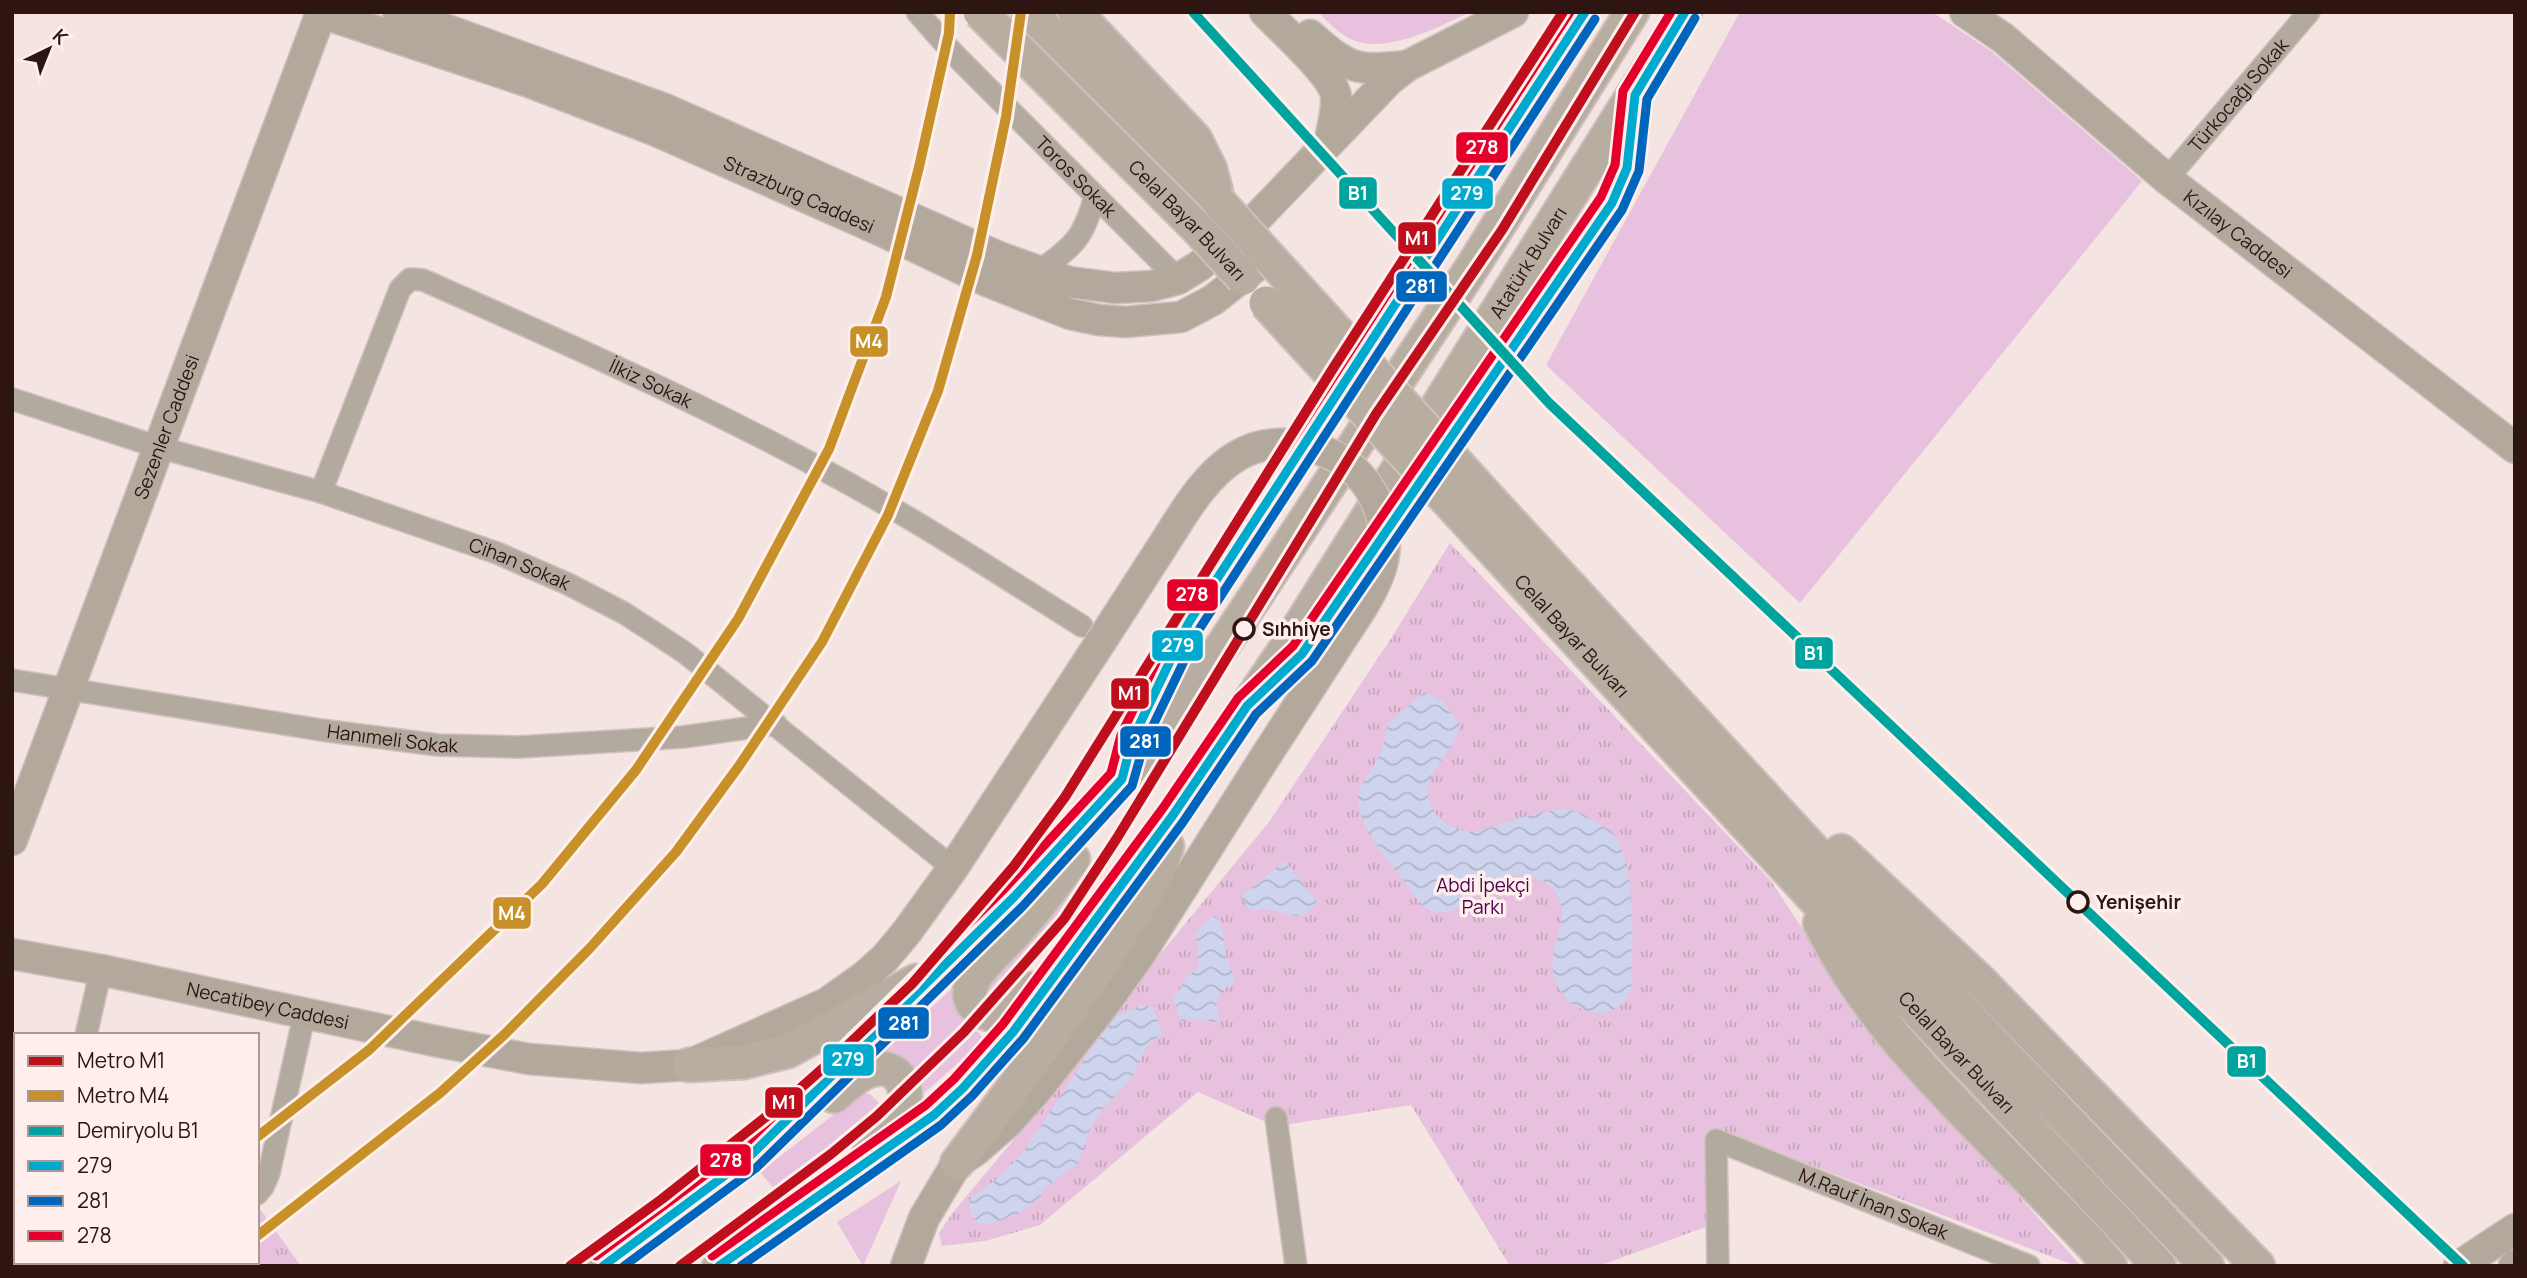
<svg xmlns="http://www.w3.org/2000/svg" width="2527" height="1278" font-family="Manrope,sans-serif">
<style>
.grass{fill:#e7c1de}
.park{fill:url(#park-tufts)}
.water{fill:url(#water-waves)}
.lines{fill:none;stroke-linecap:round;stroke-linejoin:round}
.street-casing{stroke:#cfc0be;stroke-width:24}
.secondary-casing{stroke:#cfc0be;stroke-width:33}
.primary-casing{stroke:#cfc0be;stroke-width:37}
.street{stroke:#b3aa9f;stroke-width:21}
.secondary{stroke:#b3a89c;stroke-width:30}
.primary{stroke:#b8ada1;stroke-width:33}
.secondary-bridge-casing{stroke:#cfc0be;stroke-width:33;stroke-linecap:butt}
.primary-bridge-casing{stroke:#cfc0be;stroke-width:37;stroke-linecap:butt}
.secondary-bridge{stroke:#b3a89c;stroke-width:30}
.primary-bridge{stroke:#b8ada1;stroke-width:33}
.bus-1-casing{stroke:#feefed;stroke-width:14}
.bus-2-casing{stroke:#feefed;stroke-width:14}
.bus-3-casing{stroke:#feefed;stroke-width:14}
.bus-1{stroke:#00a9ce;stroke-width:9}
.bus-2{stroke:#0065bd;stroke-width:9}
.bus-3{stroke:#e4002b;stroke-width:9}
.rail-1-casing{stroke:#feefed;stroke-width:16}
.rail-1{stroke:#00a49f;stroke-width:10}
.metro-1-casing{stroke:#feefed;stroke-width:16}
.metro-2-casing{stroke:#feefed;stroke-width:16}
.metro-1{stroke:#bf0e1c;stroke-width:10}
.metro-2{stroke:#c79028;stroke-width:10}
.stop-dot{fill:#feefed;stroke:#2e1512;stroke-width:3.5}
.labels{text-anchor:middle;stroke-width:7;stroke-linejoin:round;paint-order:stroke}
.street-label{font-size:19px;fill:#2e1512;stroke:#feefed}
.stop-label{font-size:19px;font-weight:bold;fill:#2e1512;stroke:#feefed;text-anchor:start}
.park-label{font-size:19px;fill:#4d024e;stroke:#feefed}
.line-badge{stroke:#feefed;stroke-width:2.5}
.badge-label{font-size:19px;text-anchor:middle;font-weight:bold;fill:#fff}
</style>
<defs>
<pattern id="park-tufts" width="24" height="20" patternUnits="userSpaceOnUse" patternTransform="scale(1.75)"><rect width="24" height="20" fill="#e7c1de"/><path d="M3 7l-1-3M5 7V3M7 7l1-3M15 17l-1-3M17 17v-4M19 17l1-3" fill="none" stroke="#c6a5bd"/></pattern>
<pattern id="water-waves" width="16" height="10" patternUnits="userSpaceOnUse" patternTransform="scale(1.75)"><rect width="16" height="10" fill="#ced4ee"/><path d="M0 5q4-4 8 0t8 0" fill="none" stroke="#b1b5cb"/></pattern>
</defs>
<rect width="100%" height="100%" fill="#f4e4e2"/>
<g class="grass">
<path d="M1318,12h152c-31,15 -83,42 -117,28 -14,-6 -25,-18 -35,-28z"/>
<polygon points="1740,12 1932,12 1991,51 2142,181 1800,603 1546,365"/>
<polygon points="1079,861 1097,876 1008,996 994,1002 985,993 986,983"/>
<path d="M960,981c0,30 2,38 25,58l-61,54c-2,-24 -18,-39 -42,-39z"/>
<polygon points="863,1094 870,1094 879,1103 878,1111 776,1191 760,1172 855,1098"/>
<polygon points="901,1181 863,1266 837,1222"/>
</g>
<g class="park">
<polygon points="1450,543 1771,881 1865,1024 2081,1266 2076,1266 1716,1129 1706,1138 1708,1226 1599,1266 1510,1266 1411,1105 1266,1128 1266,1122 1198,1092 1040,1225 985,1241 942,1246 939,1233 954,1211 1011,1143 1115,1009 1269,822 1392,637"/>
<polygon points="257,1205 301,1266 160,1266 164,1262 257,1262"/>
</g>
<g class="water">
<path d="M1425,692l17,9 17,22c0,34 -50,51 -23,91 9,13 23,17 38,18 29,-6 59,-22 89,-22 15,-1 22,5 34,13 5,3 10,4 14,8 26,29 22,119 20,158 -12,37 -61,27 -74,-4 -18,-39 29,-76 -14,-104 -11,-6 -24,-9 -36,-5 -11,4 -18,12 -27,18 -9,6 -19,11 -28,16 -12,5 -22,2 -31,-6 -18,-28 -69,-77 -62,-111 3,-12 12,-22 18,-33 6,-11 9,-23 11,-36z"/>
<path d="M1285,861l33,42 -17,13c-20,-1 -28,-10 -51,-6l-10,-13z"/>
<path d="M1215,916c11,11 8,30 13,44 2,9 7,13 6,22 -14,10 -22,18 -14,36l-4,4 -18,-3 -17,2 -9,-25 7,-4 5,-12 15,-14 -3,-33 14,-15z"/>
<polygon points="1141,1005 1153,1007 1162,1034 1147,1047 1131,1079 1102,1110 1091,1127 1078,1163 1046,1187 1041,1196 1030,1206 1015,1215 990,1224 978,1223 971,1214 969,1204 971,1198 999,1177 1022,1154 1106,1027 1116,1017"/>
</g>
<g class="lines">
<g class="street-casing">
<g id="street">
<path id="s1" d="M917,12l37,42 224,225"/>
<path id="s2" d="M2167,179l142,-167"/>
<path d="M1038,272c36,-27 45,-32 57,-76"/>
<path id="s3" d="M12,399l146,48 163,45 176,61 71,31 56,29 60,39 269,216"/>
<path id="s4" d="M321,492l79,-203 10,-10 13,1c138,61 276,122 408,194 86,46 168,100 251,152"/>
<path id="s5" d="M12,680l309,50 117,15 81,2 164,-10 93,-13"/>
<polyline points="86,1035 101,970"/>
<polyline points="1276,1118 1296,1266"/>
<polyline points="257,1194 263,1187 269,1173 305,1012"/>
<polyline points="12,1199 16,1196"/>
<polyline points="160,1266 164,1262"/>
<path id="s6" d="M1718,1266l-2,-126 313,126"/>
</g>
</g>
<g class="secondary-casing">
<g id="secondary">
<path id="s7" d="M319,12l210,70 125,48 230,102 105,50 81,32 29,6 26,2 56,-5 32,-17 47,-37"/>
<polyline points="398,12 665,109 999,257 1069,282 1116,288 1152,286 1178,279 1199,266 1252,223 1388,81 1407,66 1513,12"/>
<path d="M1265,12c17,18 69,63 71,85 1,15 -4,30 -6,44"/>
<path id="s8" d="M1965,12l38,26 164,141 348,269"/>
<path d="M1310,35c39,35 46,36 97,31"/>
<path id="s9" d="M12,840l309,-827"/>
<path id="s10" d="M12,954l89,16 339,72 89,17 112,9 48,-3 138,-62 38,-27 20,-18 21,-25 47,-65 147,-225"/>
<polyline points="906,1266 924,1218 957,1163 976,1150 1008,1122 1036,1091 1100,1010 1139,956 1262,762"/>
<polyline points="2459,1266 2515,1229"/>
<polyline points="2514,1266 2515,1265"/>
</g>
</g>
<g class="primary-casing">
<g id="primary">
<polyline points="1029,12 1218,201"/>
<polyline points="1075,12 1195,139 1210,169 1216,192"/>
<polyline points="1502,513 1952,1000 2207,1266"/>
<path id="s11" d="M1482,538l446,484 231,244"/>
<polyline points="1841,851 1979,980 2258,1266"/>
<path d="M1820,923c41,83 96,140 159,205 39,40 77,79 115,119l16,19"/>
<path d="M1031,989l-16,17 -17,9c-17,0 -33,-11 -27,-30 7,-19 36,-42 49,-58 20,-22 36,-45 53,-68"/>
<polyline points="689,1065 744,1062 788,1051 916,981"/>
<path d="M834,1096c12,-10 26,-25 42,-27 24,-4 36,23 25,41 -8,13 -22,22 -33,31"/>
<path d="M957,1163c52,-70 106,-140 154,-214 21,-33 45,-65 56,-103"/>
<polyline points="603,1266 747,1159 1014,897 1122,779 1175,712 1224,644 1471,269 1632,12"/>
<path id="s12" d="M719,1266l215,-151 29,-27 50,-56 160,-217 110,-162 402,-641"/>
</g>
</g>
<use href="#street" class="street"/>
<use href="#secondary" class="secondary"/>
<use href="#primary" class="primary"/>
<g class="secondary-bridge-casing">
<path id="secondary-bridge" d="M1100,643c20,-31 40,-62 60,-93 21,-32 43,-74 77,-94 18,-11 40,-14 61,-11 24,3 44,12 60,29 23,24 33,62 23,94 -9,28 -28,53 -44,78 -25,39 -50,77 -75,116"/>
</g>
<g class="primary-bridge-casing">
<g id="primary-bridge">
<path id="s13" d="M980,12l216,215 47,51"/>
<polyline points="1218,201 1502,513"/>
<polyline points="1266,303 1482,538"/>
</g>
</g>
<use href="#secondary-bridge" class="secondary-bridge"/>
<use href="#primary-bridge" class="primary-bridge"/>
<g class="bus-1-casing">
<g id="bus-1">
<polyline points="603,1266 747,1159 1014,897 1122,779 1132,740 1189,622 1585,12"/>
<polyline points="719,1266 934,1115 963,1088 1013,1032 1173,815 1247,706 1302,654 1612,203 1627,168 1635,95 1685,12"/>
</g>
</g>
<g class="bus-2-casing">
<g id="bus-2">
<polyline points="624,1266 756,1168 1023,906 1132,786 1144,744 1200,628 1595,19"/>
<polyline points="741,1266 941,1125 972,1096 1023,1039 1183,822 1256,714 1312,661 1622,210 1639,171 1647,99 1695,18"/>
</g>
</g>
<g class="bus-3-casing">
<g id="bus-3">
<polyline points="596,1256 739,1150 1005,888 1111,773 1121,735 1179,615 1570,12"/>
<polyline points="712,1256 926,1105 954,1079 1003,1024 1163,808 1238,698 1293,646 1601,197 1615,165 1623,91 1671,12"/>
</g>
</g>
<use href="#bus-1" class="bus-1"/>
<use href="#bus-2" class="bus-2"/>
<use href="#bus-3" class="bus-3"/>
<g class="rail-1-casing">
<polyline id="rail-1" points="1193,12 1549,403 2463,1266"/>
</g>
<use href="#rail-1" class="rail-1"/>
<g class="metro-1-casing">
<g id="metro-1">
<polyline points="570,1266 662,1199 786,1101 830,1062 912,984 1014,866 1065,797 1332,370 1563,12"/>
<polyline points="680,1266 831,1154 877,1116 964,1032 1064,919 1117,838 1376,414 1502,230 1635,12"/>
</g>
</g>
<g class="metro-2-casing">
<g id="metro-2">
<polyline points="257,1137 369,1050 542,884 636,770 738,619 829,449 886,297 919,167 949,33 950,12"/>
<polyline points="257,1236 440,1093 505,1034 590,948 676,852 739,766 822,642 888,515 938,391 977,255 1006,117 1021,12"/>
</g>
</g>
<use href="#metro-1" class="metro-1"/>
<use href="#metro-2" class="metro-2"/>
</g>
<g class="stop-dot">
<circle cx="1244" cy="629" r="10"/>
<circle cx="2078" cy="902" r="10"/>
</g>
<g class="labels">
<g class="street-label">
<text dy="7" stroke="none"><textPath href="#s2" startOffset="110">Türkocağı Sokak</textPath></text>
<text dy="7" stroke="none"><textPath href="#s1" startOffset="229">Toros Sokak</textPath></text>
<text dy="7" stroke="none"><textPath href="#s7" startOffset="514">Strazburg Caddesi</textPath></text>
<text dy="7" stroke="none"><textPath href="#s13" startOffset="294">Celal Bayar Bulvarı</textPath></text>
<text dy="7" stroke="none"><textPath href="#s8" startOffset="352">Kızılay Caddesi</textPath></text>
<text dy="7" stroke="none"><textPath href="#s12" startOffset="1304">Atatürk Bulvarı</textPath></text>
<text dy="7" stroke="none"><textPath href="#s4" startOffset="495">İlkiz Sokak</textPath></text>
<text dy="7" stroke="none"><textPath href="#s9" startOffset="441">Sezenler Caddesi</textPath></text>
<text dy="7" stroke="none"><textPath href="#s3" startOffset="534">Cihan Sokak</textPath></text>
<text dy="7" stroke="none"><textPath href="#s11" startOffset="133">Celal Bayar Bulvarı</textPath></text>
<text dy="7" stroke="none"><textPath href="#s5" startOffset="385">Hanımeli Sokak</textPath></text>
<text dy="7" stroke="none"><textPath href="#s10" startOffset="261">Necatibey Caddesi</textPath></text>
<text dy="7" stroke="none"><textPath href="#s11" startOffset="700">Celal Bayar Bulvarı</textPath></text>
<text dy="7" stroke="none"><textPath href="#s6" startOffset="296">M.Rauf İnan Sokak</textPath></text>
</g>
<g class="stop-label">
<text x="1262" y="636">Sıhhiye</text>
<text x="2096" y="909">Yenişehir</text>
</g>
<g class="park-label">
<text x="1483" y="892">Abdi İpekçi<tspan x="1483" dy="22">Parkı</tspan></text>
</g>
</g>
<g class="line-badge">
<rect x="1455" y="131" width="54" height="33" rx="7" fill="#e4002b"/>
<rect x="1338" y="176" width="40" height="34" rx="7" fill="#00a49f"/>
<rect x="1441" y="177" width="53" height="33" rx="7" fill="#00a9ce"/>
<rect x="1397" y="221" width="40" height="34" rx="7" fill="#bf0e1c"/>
<rect x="1395" y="270" width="53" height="33" rx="7" fill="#0065bd"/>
<rect x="849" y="325" width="40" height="33" rx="7" fill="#c79028"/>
<rect x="1166" y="578" width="53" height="34" rx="7" fill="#e4002b"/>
<rect x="1151" y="629" width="53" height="33" rx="7" fill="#00a9ce"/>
<rect x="1794" y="636" width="40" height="34" rx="7" fill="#00a49f"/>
<rect x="1110" y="677" width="40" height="33" rx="7" fill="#bf0e1c"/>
<rect x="1119" y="725" width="53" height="33" rx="7" fill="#0065bd"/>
<rect x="492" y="896" width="40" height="34" rx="7" fill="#c79028"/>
<rect x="877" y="1006" width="53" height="34" rx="7" fill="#0065bd"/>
<rect x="822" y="1043" width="53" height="34" rx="7" fill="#00a9ce"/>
<rect x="2226" y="1045" width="41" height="33" rx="7" fill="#00a49f"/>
<rect x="764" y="1086" width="40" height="33" rx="7" fill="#bf0e1c"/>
<rect x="699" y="1143" width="53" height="34" rx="7" fill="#e4002b"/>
</g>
<g class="badge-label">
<text x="1482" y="154">278</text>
<text x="1358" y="200">B1</text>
<text x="1467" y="200">279</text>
<text x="1417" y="245">M1</text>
<text x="1421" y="293">281</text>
<text x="869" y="348">M4</text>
<text x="1192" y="601">278</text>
<text x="1178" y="652">279</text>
<text x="1814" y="660">B1</text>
<text x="1130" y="700">M1</text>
<text x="1145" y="748">281</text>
<text x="512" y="920">M4</text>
<text x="904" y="1030">281</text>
<text x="848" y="1066">279</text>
<text x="2247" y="1068">B1</text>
<text x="784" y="1109">M1</text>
<text x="726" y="1167">278</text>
</g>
<rect width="2527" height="1278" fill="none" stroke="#2e1512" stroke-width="28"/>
<rect x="14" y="1033" width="245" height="231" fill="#feefed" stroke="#ab9895" stroke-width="2"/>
<rect x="28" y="1056" width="35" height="10" fill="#bf0e1c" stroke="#ab9895" stroke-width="2"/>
<text x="77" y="1068" font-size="21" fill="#2e1512">Metro M1</text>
<rect x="28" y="1091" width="35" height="10" fill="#c79028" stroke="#ab9895" stroke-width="2"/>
<text x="77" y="1103" font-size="21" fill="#2e1512">Metro M4</text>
<rect x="28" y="1126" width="35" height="10" fill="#00a49f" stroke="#ab9895" stroke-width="2"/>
<text x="77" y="1138" font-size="21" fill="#2e1512">Demiryolu B1</text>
<rect x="28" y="1161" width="35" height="10" fill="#00a9ce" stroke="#ab9895" stroke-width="2"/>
<text x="77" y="1173" font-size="21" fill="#2e1512">279</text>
<rect x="28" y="1196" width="35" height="10" fill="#0065bd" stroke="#ab9895" stroke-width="2"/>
<text x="77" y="1208" font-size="21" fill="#2e1512">281</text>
<rect x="28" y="1231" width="35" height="10" fill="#e4002b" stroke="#ab9895" stroke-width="2"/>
<text x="77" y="1243" font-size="21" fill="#2e1512">278</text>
<g transform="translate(49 49) rotate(43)" stroke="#feefed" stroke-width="5" paint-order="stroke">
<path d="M0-5L12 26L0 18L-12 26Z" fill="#2e1512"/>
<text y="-10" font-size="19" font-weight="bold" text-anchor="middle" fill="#2e1512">K</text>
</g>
</svg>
